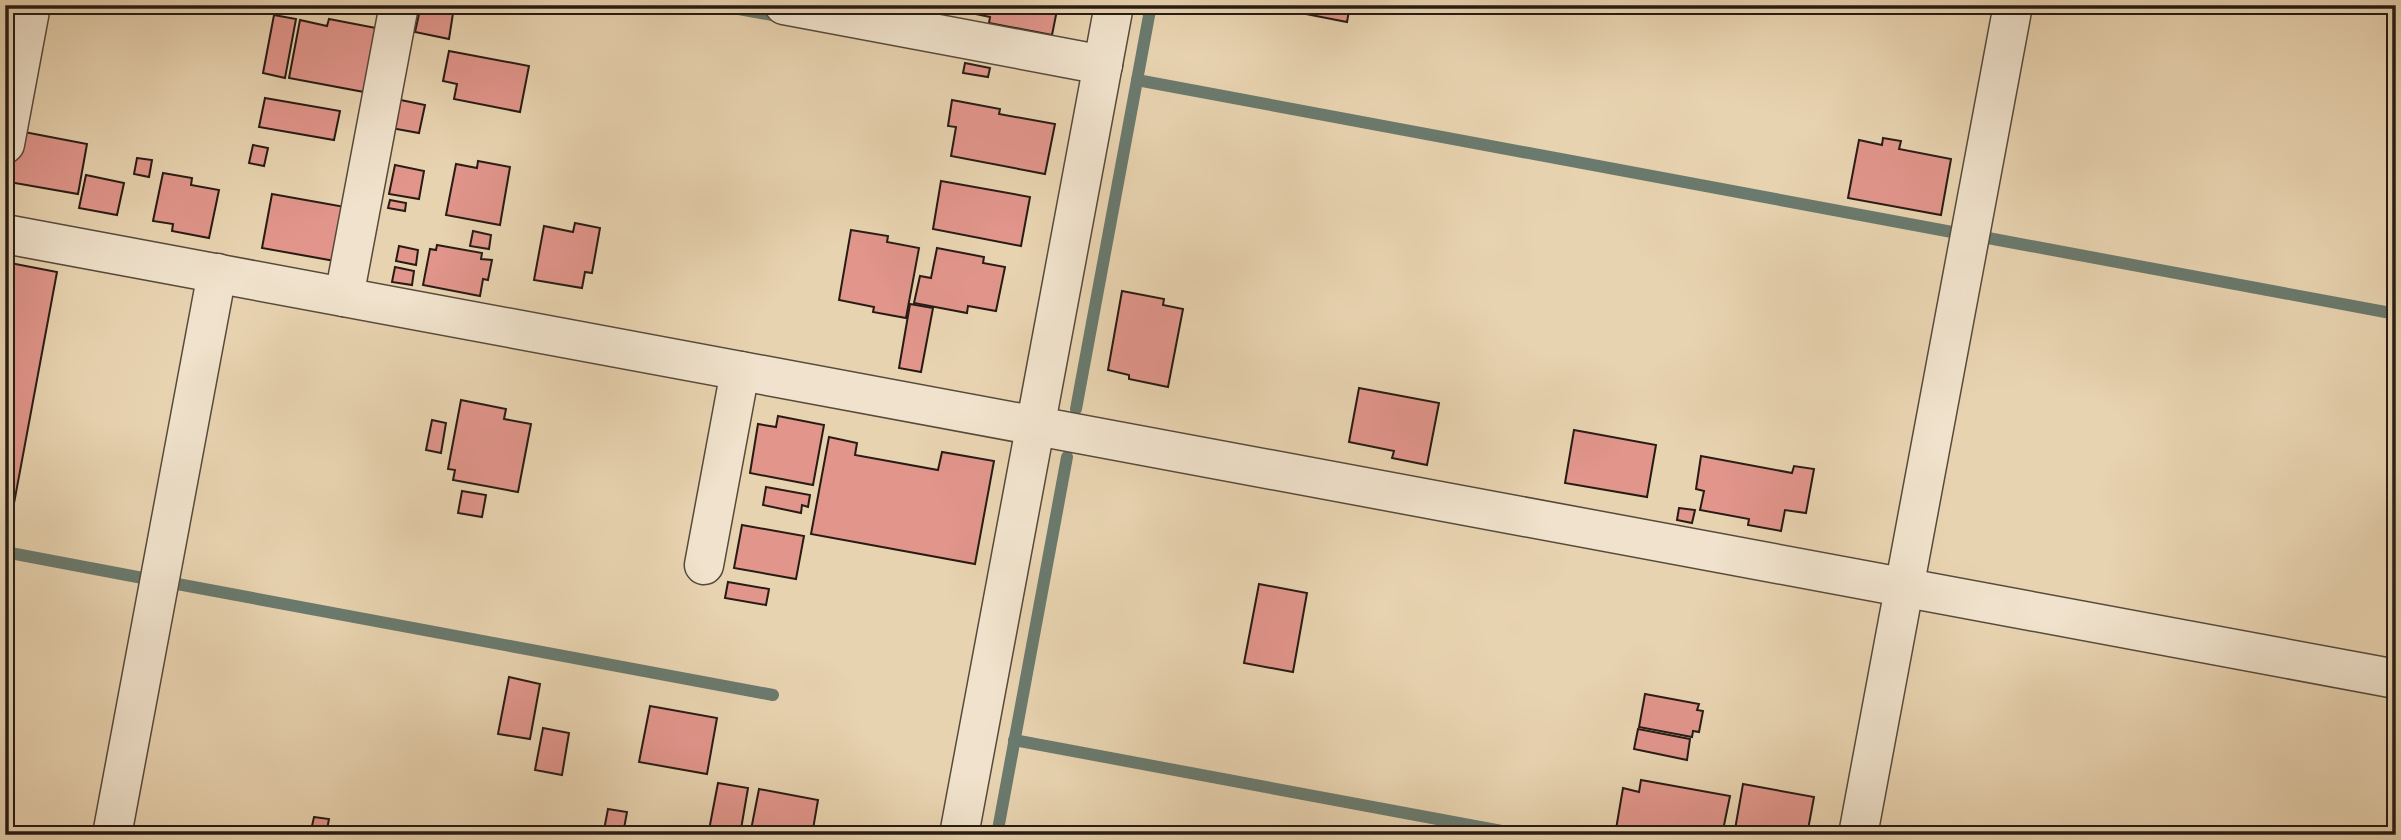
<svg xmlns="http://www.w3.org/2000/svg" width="2401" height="840" font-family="'IM FELL Double Pica',serif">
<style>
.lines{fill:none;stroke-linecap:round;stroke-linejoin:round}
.stream{stroke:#6a7a6e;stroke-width:12}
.building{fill:#e1958b;stroke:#271c15;stroke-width:2}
.minor-casing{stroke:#574a3c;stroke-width:41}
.tertiary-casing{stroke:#574a3c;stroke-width:41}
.minor{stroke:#f0e2cc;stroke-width:38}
.tertiary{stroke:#f0e2cc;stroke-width:38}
</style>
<rect width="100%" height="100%" fill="#e8d3b0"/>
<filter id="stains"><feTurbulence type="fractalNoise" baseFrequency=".00286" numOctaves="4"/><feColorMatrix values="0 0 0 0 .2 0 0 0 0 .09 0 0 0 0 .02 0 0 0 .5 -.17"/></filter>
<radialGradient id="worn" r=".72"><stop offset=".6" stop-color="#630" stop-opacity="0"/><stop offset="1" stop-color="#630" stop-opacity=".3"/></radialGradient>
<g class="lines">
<g class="stream">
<polyline points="717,5 783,17"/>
<polyline points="1137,80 1952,232"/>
<polyline points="1988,238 2396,314"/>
<polyline points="1076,409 1151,5"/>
<polyline points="5,552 148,579"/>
<polyline points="172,583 773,695"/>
<polyline points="1014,740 1523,835"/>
<polyline points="997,835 1067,457"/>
</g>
</g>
<g class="building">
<polygon points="421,5 454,7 449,39 415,32"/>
<polygon points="973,5 1058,5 1052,35 989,23 990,17 971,13"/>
<polygon points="1280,5 1350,5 1347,22 1280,9"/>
<polygon points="274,15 296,19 285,78 263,73"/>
<polygon points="329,19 376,28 364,92 289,78 300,20 327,26"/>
<polygon points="449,51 529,66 520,112 454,99 457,84 443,81"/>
<polygon points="965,63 990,68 988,77 963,73"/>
<polygon points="265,98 340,111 334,140 259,127"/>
<polygon points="396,99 425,105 419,133 391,128"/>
<polygon points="952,100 1000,109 999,114 1055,124 1045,174 951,156 956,127 948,126"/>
<polygon points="19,131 87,144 78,194 9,182"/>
<polygon points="1883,138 1901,141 1899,149 1951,159 1941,215 1848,198 1859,140 1882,145"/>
<polygon points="253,145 268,148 264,166 249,163"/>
<polygon points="137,158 152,160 149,177 134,174"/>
<polygon points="478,161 510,167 500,225 446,215 456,164 477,168"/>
<polygon points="395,165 424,171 419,199 389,194"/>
<polygon points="163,173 192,178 191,185 219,190 209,238 172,231 173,224 153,221"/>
<polygon points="86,175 124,183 117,215 79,208"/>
<polygon points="941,181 1030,197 1021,246 933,229"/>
<polygon points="272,194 345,207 335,261 262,248"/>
<polygon points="390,200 406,203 405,211 388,208"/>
<polygon points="575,223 600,228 592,273 585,272 582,288 534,280 544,226 573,232"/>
<polygon points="851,230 888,236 887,242 919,248 906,318 873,312 874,307 839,300"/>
<polygon points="473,231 491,235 489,249 470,246"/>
<polygon points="437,245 482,253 481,259 492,260 488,280 483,279 480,296 423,285 430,249 436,250"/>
<polygon points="399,246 418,250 416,265 396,261"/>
<polygon points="937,248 984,257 983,263 1005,267 996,311 968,306 967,313 914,303 920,276 931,278"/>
<polygon points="5,262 57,272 7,541 5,541"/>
<polygon points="395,267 414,271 412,285 392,282"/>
<polygon points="1122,291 1164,299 1163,305 1183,309 1168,387 1129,379 1129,375 1108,370"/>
<polygon points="910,304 933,308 921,372 899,368"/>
<polygon points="1359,388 1439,403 1427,465 1392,458 1394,451 1349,442"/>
<polygon points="461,400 506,409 504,419 531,424 518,492 453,480 455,470 448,469"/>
<polygon points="778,416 824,425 813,485 750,473 758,424 776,427"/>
<polygon points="432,420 446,423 441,453 426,450"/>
<polygon points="1574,430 1656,445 1647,497 1565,483"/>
<polygon points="829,437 857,443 855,455 938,470 942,452 994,461 975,564 811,534"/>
<polygon points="1701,456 1792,473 1794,466 1814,469 1806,513 1785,510 1781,531 1748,525 1749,519 1700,510 1704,491 1696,489"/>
<polygon points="766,487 810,495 808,507 802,505 801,513 763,505"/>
<polygon points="462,491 486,495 482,517 458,513"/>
<polygon points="1679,508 1695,510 1692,523 1677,520"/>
<polygon points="742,525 804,536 796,579 734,568"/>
<polygon points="728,582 769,589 766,605 725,598"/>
<polygon points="1259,584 1307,593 1293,672 1244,663"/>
<polygon points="509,677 540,684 530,739 498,734"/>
<polygon points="1645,694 1699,704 1697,710 1703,711 1699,732 1693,731 1692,737 1639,727"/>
<polygon points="650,706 717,718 707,774 639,762"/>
<polygon points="543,728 569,733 562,775 535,770"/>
<polygon points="1638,729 1690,739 1687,760 1634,749"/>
<polygon points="1641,780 1730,796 1722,835 1615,835 1623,788 1639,792"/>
<polygon points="718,783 748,788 740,835 709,830"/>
<polygon points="1743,784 1814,797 1807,835 1734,835"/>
<polygon points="759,789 818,800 812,835 750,835"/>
<polygon points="608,809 627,812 623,834 604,830"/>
<polygon points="314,817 329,819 326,835 310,835"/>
</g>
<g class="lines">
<g class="minor-casing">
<g id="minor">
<polyline points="784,5 1103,65"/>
<polyline points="5,144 31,5"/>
<polyline points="5,234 2396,679"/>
<polyline points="344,297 399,5"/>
<polyline points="704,565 740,371"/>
<polyline points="112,835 217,273"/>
<polyline points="1858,835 2013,5"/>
</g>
</g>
<g class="tertiary-casing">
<polyline id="tertiary" points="959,835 1114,5"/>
</g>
<use href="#minor" class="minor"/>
<use href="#tertiary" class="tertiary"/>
</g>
<rect width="2401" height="840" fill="none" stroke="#e8d3b0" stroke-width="28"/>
<rect x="7" y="7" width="2387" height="826" fill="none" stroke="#271c15" stroke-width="3.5"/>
<rect x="14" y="14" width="2373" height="812" fill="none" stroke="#271c15" stroke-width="2"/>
<rect width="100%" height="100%" filter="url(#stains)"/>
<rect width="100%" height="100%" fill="url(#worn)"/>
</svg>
